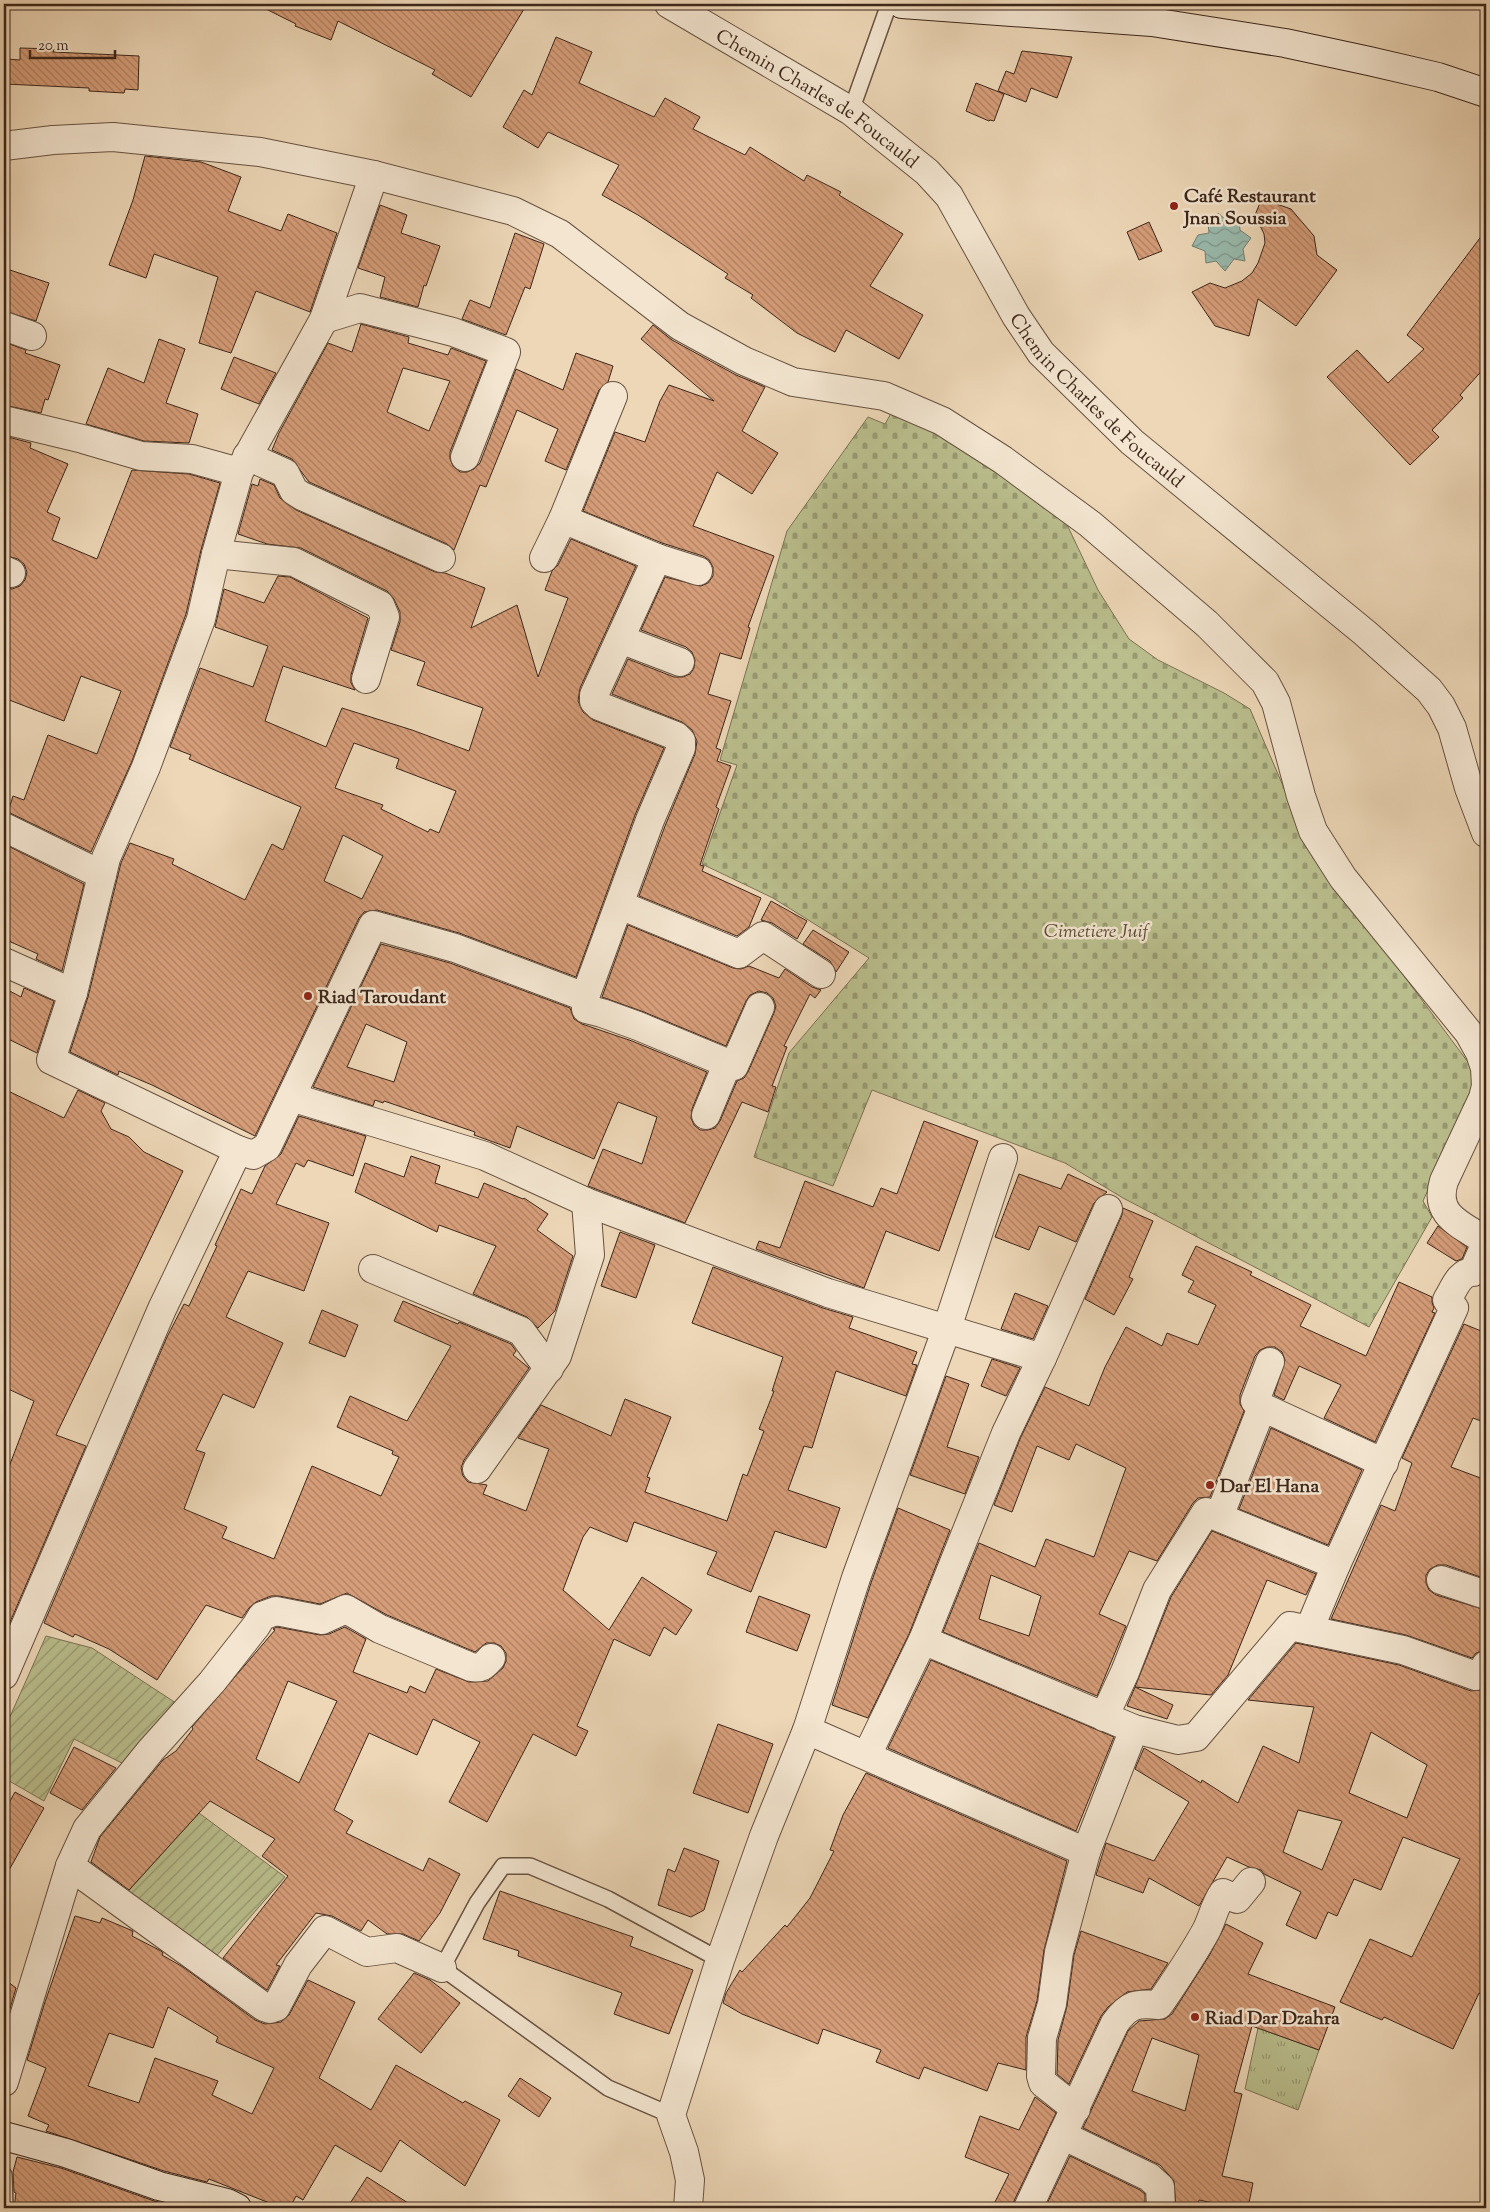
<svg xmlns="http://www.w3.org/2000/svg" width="1490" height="2212" font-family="'Sorts Mill Goudy',serif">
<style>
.cemetery{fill:url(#cemetery-stones);stroke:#7b7254}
.park{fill:url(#park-tufts);stroke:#7b7254}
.garden{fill:url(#garden-furrows);stroke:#7b7254}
.water{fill:url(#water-waves);stroke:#747f72}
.building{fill:url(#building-back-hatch);stroke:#3c261a;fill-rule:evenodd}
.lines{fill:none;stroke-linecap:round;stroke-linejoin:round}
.lane-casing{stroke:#685241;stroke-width:18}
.street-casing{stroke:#685241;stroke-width:30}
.secondary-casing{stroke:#3c261a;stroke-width:30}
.lane{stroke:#f3e5d0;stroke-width:15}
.street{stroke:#f3e5d0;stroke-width:28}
.secondary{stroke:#f3e5d0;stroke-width:28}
.poi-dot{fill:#8f2418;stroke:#f3e5d0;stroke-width:2}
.labels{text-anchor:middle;stroke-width:5;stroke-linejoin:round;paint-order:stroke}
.street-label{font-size:19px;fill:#3c261a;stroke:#f3e5d0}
.poi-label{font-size:19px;font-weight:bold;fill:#3c261a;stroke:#f3e5d0;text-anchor:start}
.park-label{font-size:19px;font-style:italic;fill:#5c4c37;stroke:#f3e5d0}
</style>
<defs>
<pattern id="cemetery-stones" width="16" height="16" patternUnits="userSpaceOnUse" patternTransform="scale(1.25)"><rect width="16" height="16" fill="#babe8d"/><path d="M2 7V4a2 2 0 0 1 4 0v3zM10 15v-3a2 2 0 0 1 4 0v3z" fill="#989a72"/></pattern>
<pattern id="park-tufts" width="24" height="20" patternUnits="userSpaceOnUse" patternTransform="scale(1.25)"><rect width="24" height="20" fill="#babe8d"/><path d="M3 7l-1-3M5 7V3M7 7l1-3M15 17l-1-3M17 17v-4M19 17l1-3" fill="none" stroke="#989a72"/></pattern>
<pattern id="garden-furrows" width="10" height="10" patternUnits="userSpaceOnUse" patternTransform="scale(1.25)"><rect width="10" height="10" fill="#babe8d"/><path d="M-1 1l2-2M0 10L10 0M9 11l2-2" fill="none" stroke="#989a72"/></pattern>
<pattern id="water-waves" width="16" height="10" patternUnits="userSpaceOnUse" patternTransform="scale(1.25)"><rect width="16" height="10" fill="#99baad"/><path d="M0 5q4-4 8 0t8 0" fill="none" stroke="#7e978c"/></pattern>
<pattern id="building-back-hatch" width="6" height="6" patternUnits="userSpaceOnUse" patternTransform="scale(1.25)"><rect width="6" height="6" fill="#d69d79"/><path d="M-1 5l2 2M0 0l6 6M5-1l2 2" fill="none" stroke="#af8062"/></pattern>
</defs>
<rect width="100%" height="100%" fill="#edd7b7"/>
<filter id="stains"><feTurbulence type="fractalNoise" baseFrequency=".004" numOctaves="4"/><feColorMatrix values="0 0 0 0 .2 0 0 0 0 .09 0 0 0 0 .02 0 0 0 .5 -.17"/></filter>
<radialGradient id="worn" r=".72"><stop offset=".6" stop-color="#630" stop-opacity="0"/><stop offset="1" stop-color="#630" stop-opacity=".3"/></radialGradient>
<polygon class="cemetery" points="894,408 963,448 1061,512 1098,590 1129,639 1158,660 1224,693 1250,709 1302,830 1338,887 1479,1077 1423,1201 1432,1217 1369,1327 1123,1198 1065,1163 872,1090 833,1186 754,1157 789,1053 869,958 773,898 702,864 737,765 720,760 787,531 868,417 885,424"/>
<polygon class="park" points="1258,2028 1319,2050 1298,2110 1245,2089"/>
<g class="garden">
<polygon points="46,1636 92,1648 182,1707 130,1767 74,1739 44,1801 4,1778 4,1730"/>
<polygon points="199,1813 285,1877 212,1961 124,1896"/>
</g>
<polygon class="water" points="1218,213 1227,221 1239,219 1240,230 1251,238 1243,249 1245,261 1234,259 1225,271 1216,261 1206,263 1205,251 1192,246 1198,235 1209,233 1208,222"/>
<g class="building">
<polygon points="256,4 527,4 471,97 432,74 435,70 338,21 331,40 295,26 296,24"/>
<polygon points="556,37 592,52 579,83 654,117 665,98 700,117 693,129 745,155 750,147 804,181 807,175 841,192 839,195 903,234 870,286 923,315 899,359 846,330 835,352 797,333 751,298 753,295 725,278 728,274 638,215 602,195 619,165 548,132 538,148 503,127 524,90 532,95"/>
<polygon points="20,48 54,49 53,52 139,56 138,90 125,89 124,93 89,91 89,88 5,84 6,59 20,60"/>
<polygon points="1022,51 1072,57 1057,98 1031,88 1026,102 998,91 1006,71 1014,74"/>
<polygon points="976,83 1004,94 994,121 990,120 989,121 966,111"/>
<polygon points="145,156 201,162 241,177 228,211 281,231 288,214 337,233 310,312 256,291 231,353 199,343 218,277 154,254 146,278 109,265 133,200"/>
<polygon points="1271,202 1291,209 1314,236 1317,255 1337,270 1296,326 1258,299 1249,336 1215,326 1192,292 1210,283 1225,288 1242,281 1252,273 1258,263 1265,243 1264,234 1255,215 1260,203"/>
<polygon points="380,205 407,215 401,233 440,246 426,286 424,285 418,307 380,297 385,277 358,268"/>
<polygon points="1149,222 1162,251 1139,260 1127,232"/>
<polygon points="1486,230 1486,366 1460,395 1463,398 1432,430 1439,437 1410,465 1327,377 1357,350 1388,383 1424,349 1407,335"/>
<polygon points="515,233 544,244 530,289 525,287 506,335 462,319 470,300 490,308"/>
<polygon points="4,268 49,283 36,321 4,311"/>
<path d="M361,324l48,13 -1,6 40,12 3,-7 35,13 -36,91v7l3,7 7,6h7l7,-3 6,-6 36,-94 47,21 13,-37 37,13 -5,16 -9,8 -33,80 -21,-9 13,-32 -41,-19 -31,77 -6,-2 -26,65 -7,-6 -138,-62 -17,-23 -20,-9 7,-17 49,-90 24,9zM403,368l47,13 -21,50 -42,-19z"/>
<polygon points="653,325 672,340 736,375 765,387 742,431 778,453 752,494 717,472 693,526 774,556 748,627 750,628 741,659 720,653 708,694 731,701 716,748 721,750 717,761 731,766 716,807 719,809 700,865 704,866 702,871 761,898 749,927 737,936 639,896 665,826 695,754 697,741 692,730 682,722 612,694 628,659 674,677 683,677 690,674 694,668 695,660 692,652 686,647 641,630 665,577 701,586 708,583 713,576 713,567 709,560 703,556 662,543 583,511 615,432 645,442 660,401 669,385 714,401 641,339"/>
<polygon points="159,339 185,349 166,403 198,414 189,443 144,441 86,424 108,368 144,383"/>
<polygon points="4,342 26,350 25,353 60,365 48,400 45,399 41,413 4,405"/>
<polygon points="234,357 276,373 259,404 221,389"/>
<polygon points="4,436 31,443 30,448 68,464 47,512 60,518 52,540 97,559 132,470 189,474 220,483 201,550 186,614 132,761 91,852 8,812 13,796 24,800 48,735 97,754 121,691 81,676 64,721 4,698 4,587 12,589 20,586 25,580 27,572 24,564 18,559 4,555"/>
<path d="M260,479l14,6 6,13 16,12 139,62 10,1 40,15 -14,40 46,-23 21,72 30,-79 -23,-8 7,-19 6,-6 13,-26 65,27 -56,122 -2,13 5,11 10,8 71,28 -29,67 -59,162 -117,-44 -82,-23 -13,2 -5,6 -104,218 -103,-51 -33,-14 -1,4 -48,-23 18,-55 33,-134 9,-20 44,16 -2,5 73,36 27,-56 11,6 18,-43 -112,-48 2,-4 -21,-8 30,-79 53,19 15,-41 -53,-19 9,-38 40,14 14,-27 12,1 78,41 -17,57v8l4,7 -72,-24 -18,55 61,26 16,-39 70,22 57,21 14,-43 -66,-23 8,-23 -34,-12 9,-28v-10l-6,-13 -7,-8 -86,-43 -34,-4 -29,-10 14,-50 6,2zM354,743l45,16 -3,9 60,23 -17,42 -9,-4 -2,3 -47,-23 2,-4 -48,-17zM343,835l40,21 -21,43 -38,-18z"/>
<polygon points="4,844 84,884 62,971 36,959 38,954 4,939"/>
<polygon points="771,901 807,921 797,939 772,923 761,920"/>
<path d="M628,925l105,43 8,1 8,-3 30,12 6,-9 27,18 9,3 -6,8 -5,-4 -26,52 3,1 -15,39 4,1 -8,25 -26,-10 -57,121 -97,-37 15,-37 39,15 15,-47 -39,-15 -24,57 -77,-33 -7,22 -36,-13 1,-3 -91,-31 -1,2 -8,-3 -2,6 -60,-19 68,-143 69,19 120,45 4,11 8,5 50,17 75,31 -15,37 -1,9 3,7 6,5h8l7,-2 5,-7 17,-40 7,-3 4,-6 26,-59 2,-7 -3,-8 -6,-5 -8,-2 -9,4 -4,6 -20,45 -82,-34 -42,-15zM366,1024l41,18 -13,40 -47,-15z"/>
<polygon points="813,930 849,952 836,972 830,961 803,944"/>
<polygon points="4,988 21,997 24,988 54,1001 37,1053 4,1037"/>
<polygon points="4,1089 64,1118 78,1090 105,1103 101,1111 111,1129 129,1137 144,1152 183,1171 56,1435 86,1446 4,1636 4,1480 34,1401 4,1387"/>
<path d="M299,1116l67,20 -13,40 -45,-16 -4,7 -8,-4 -20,41 53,19 -25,68 -56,-20 -22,46 57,26 -29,65 -31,-14 -27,56 9,3 -21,56 43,18 -5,11 52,21 38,-93 69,30 18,-39 -7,-3 1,-3 -56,-24 13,-31 57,25 44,-75 -57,-25 9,-20 55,23 1,-2 52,22 5,7 -3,4 16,13 -65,92 -3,8 2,8 5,6 19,3 -4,9 43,17 23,-62 -31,-11 23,-33 70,31 14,-37 46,18 -24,60 3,1 -5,14 82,29 16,-47 4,2 17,-45 -5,-2 15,-38h-2l11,-34 -91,-34 21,-56 110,41 30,9 -4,11 68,24 -5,12 5,1 -11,31 -70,-25 -24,77 -8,-2 -16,44 52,18 -14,40 -51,-17 -24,61 -44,-18 10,-22 -83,-30 -7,20 -37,-15 -7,10 -20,53 46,40 33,-53 50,33 -16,25 -12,-8 -14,29 -36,-17 -37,87 11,5 -12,25 -43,-22 -46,88 -38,-20 31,-60 -47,-23 -16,36 -48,-22 -35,77 19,11 -7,12 77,38 6,-13 31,16 -20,39 -21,28 -16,-7h-16l-19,-14 -7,11 -29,-15 -16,-3 -40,52 4,1 -13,24 -44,-32 65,-82 -26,-20 13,-17 -65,-38 -81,89 -38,-28 9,-25 63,-77 13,-9 17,-22 -1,-2 83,-97 -2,-1 4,-2 43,8 9,-1 16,-7 21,12 -13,33 54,21 3,-7 15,7 11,-24 33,13 19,-1 15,-13 3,-7v-8l-5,-7 -7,-3h-8l-11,9 -88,-37 -40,-22 -27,11 -41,-8h-8l-15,6 -7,6 -7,10 -36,-13 -49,75 -48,-31 -34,-15 -2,3 -29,-14 123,-286 17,-33 5,2 28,-60 -2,-1 26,-56 11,5 13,-28 16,-12zM288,1681l49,20 -38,82 -43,-24z"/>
<polygon points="924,1121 978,1141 939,1251 886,1231 864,1288 756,1249 759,1241 780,1248 805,1181 873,1207 881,1188 897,1194"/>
<polygon points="411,1156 440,1166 435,1183 478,1198 484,1183 523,1199 524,1198 548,1214 537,1230 573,1256 555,1311 538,1328 527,1317 473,1294 496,1246 439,1225 437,1232 355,1192 365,1163 404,1177"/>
<polygon points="1019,1174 1061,1189 1068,1174 1107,1192 1094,1203 1076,1242 1039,1226 1029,1250 995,1237"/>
<polygon points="1123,1208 1153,1221 1129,1277 1133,1279 1114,1315 1085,1299 1122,1215"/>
<polygon points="1438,1226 1467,1247 1462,1259 1456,1261 1427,1243"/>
<polygon points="620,1232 655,1245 636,1298 601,1286"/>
<path d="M1196,1246l56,26 -2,3 61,30 -11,21 66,30 33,-74 33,15v5l2,6 -2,4 3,1 -60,129 -51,-24 17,-33 -42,-19 -15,34 -10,-5 11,-35 -3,-8 -7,-5h-8l-7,3 -5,6 -15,39v9l4,7 -34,86 -12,1 -5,5 -36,58 -28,-10 -30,63 27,12 -29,70 -154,-64 36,-89 56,24 11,-28 48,18 32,-89 -50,-24 -7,16 -32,-14 -25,66 -18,-7 26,-66 25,-52 44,19 16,-39 21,-40 36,19 5,-13 31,12 18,-40 -28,-13 6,-11 -12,-6zM991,1575l50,21 -12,40 -50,-17z"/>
<polygon points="1015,1293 1048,1306 1033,1339 1001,1329"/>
<polygon points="322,1310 358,1325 345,1357 309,1343"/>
<polygon points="1464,1324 1486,1333 1486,1423 1473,1418 1451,1467 1486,1480 1486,1579 1446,1565 1438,1565 1430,1569 1426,1575 1426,1583 1429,1590 1436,1595 1486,1610 1486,1650 1476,1653 1472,1658 1406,1635 1331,1619 1381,1505 1395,1511 1412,1463 1402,1458"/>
<polygon points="992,1359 1020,1368 1006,1396 981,1386"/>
<polygon points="946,1376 969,1384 947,1447 979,1457 965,1494 910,1475"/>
<polygon points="1271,1428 1362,1470 1328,1545 1239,1509"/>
<polygon points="898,1508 950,1530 909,1634 868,1718 832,1705 871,1583"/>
<polygon points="1212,1531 1316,1574 1306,1595 1267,1580 1228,1675 1211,1695 1135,1687 1171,1597"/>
<polygon points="759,1596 810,1615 797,1651 746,1632"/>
<path d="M1296,1643l103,22 72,26 15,-2v307l-7,-3 -26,56 -69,-32 -2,3 -42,-18 30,-63 42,18 48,-98 -57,-22 -22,53 -27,-11 -17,37 -9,-4 -12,27 -30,-14 15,-33 -37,-18 -3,-4 -12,-3 -22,-10 -28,49 -50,-28 -6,15 -47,-18 10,-32 48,18 35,-59 -54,-33 9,-21 57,35 1,-3 36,23 25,-57 36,17 15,-56 -66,-7zM1371,1732l56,33 -20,53 -58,-25zM1298,1810l44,11 -20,49 -39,-18z"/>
<polygon points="931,1660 1114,1737 1076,1831 888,1748"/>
<polygon points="1135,1687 1173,1705 1167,1719 1127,1706"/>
<polygon points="718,1724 773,1744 748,1813 693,1793"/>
<polygon points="74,1747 116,1768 82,1810 50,1793"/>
<polygon points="866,1773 1067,1861 1044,1950 1037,2001 1026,2037 1026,2070 998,2063 987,2091 924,2067 919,2079 876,2062 881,2050 823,2029 818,2044 742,2014 723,2003 726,1993 740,1970 742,1972 785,1925 787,1927 810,1898 834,1851 830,1850 843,1815"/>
<polygon points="15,1792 44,1808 4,1879 4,1812"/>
<polygon points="684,1848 719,1861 704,1910 691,1917 658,1905 668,1869 675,1872"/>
<polygon points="500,1891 633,1937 630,1946 693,1970 669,2034 614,2014 622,1993 518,1956 519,1951 483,1939"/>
<path d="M75,1916l25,7 2,-5 31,13 -1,5 29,15 2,2 -1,2 21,12 72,53 10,4 16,-2 8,-7 19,-35 47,22 -36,76 52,32 25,-45 67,38 2,-2 35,19 -35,66 -65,-46 -19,32 -46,-27 -32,55 -7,-4 -6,12h-8l-73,-29 -2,3 -43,-11 -118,-40 3,-6 -21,-9 18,-48 -19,-8 18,-58zM168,2007l50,30 -2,5 58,26 -22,46 -40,-19 6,-14 -63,-23 -16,45 -51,-17 21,-53 44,15z"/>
<path d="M1226,1924l37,19 -15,31 87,33 -16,43 -67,-24 -18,66 8,2 -20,82 31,7 -5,25h-11l-38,-8 -2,8h-21l-2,-27 -14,-16 -77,-37 45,-97 11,-10 26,-2 7,-5 37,-58zM1152,2038l47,17 -14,56 -53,-20z"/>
<polygon points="1081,1931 1168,1963 1151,1989 1127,1992 1108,2007 1101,2016 1069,2084 1057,2074 1058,2040 1067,2006 1074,1955"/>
<polygon points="414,1973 430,1980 460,2003 421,2053 378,2019"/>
<polygon points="4,1979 16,1988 4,2029"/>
<polygon points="520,2078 551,2098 539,2117 508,2096"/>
<polygon points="1035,2097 1056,2113 1014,2201 1013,2208 992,2208 1009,2174 965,2157 980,2116 1019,2130"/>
<polygon points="1070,2156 1140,2190 1145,2194 1145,2208 1045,2208"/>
<polygon points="17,2157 61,2168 154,2201 184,2208 14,2208 16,2193 14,2192 13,2172"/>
<polygon points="367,2177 416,2208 347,2208"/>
</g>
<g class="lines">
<g class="lane-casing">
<g id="lane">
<polyline points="851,111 889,4"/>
<polyline points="671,2115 608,2088 442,1968 477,1903 503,1866 530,1866 608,1899 720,1960"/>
<polyline points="4,2175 5,2208"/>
</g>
</g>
<g class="street-casing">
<g id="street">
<path id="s1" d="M669,4l182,107 76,61 22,24 67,120 25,37 91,89 233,191 64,57 12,16 11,22 17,60 17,45"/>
<path d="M4,146l49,-6 60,-3 147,15 114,23 139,36 47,23 120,92 64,35 49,21 91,14 58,25 61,39 87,64 117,100 58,58 11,21 25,93 12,35 30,47 126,155 11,20 5,15 1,18 -3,12 -39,83c-11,35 17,43 42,60"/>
<polyline points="324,319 360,308 453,332 506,352 465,457"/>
<polyline points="4,326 32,336"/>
<polyline points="4,420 83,439 141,456 192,459 239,472"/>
<polyline points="247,456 285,473 294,491 302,496 441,558"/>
<polyline points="563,519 657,558"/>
<polyline points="216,554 294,562 380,605 385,617 366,679"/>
<polyline points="544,558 563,519 613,396"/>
<polyline points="4,570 11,573"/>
<polyline points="620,639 680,662"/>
<polyline points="4,827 102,875 73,993 51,1060 238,1150 253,1155 267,1147 373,925 455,948 585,997 586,1009 602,1013 638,1026 734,1066 760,1007"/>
<polyline points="102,875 106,858 146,767 201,619 216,554 239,472 324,319 374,175"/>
<polyline points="620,905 739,954 763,936 821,974"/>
<polyline points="4,962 73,993"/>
<polyline points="585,997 650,820 681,748 681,741 676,736 599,706 594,701 594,695 657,558 698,571"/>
<polyline points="291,1097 485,1156 586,1202 828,1293 1042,1358"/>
<polyline points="706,1115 728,1062"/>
<polyline points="373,1269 521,1331 549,1369"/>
<polyline points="1270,1362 1255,1401 1262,1407 1384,1463"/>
<polyline points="477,1469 557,1356 590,1255 586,1202"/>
<polyline points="1219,1517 1262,1407"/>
<polyline points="1441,1580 1486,1595"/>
<path d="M1309,1630l27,-65 118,-257 -7,-8c7,-11 12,-28 26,-28l13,-29"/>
<polyline points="923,1640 1134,1729 1178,1740 1196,1737 1290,1626 1403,1650 1476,1676 1483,1673 1486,1665"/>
<polyline points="4,1675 162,1309 238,1150"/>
<polyline points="1104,1717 1125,1672 1157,1590 1206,1512 1336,1565"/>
<polyline points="807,1730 1086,1852"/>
<polyline points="867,1755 923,1640 1006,1433 1042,1358 1108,1209"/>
<polyline points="70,1866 264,2007 270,2009 276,2007 298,1965 325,1930 367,1952 397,1948 442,1968"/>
<path d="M4,2082l66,-216 17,-37 64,-79 61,-68 44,-56 6,-10 14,-5 46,9 24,-11 34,20 91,38c10,2 13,-1 20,-9"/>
<polyline points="1076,2109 1043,2083 1041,2076 1042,2038 1052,2004 1059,1952 1086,1852 1134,1729"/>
<polyline points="1062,2135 1149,2177 1160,2187 1161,2208"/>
<polyline points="688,2208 690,2180 684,2152 671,2115 720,1960 764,1836 807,1730 856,1578 947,1328 1003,1158"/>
<path d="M1028,2208l87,-185c14,-19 21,-20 44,-18 17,-25 34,-50 48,-76 6,-13 8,-24 16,-36l14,6 14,-17"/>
</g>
</g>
<g class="secondary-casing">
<g id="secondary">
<polyline points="902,4 1152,22 1285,43 1369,61 1438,77 1486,93"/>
<polyline points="4,2136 66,2153 159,2186 227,2203 237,2208"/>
</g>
</g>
<use href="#lane" class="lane"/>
<use href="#street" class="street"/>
<use href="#secondary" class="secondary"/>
</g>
<g class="poi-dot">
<circle cx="1174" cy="206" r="5"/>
<circle cx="308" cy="996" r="5"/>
<circle cx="1210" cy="1485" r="5"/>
<circle cx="1195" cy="2017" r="5"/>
</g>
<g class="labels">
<g class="street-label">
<text dy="7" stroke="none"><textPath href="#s1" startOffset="176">Chemin Charles de Foucauld</textPath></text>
<text dy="7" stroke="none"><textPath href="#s1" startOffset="596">Chemin Charles de Foucauld</textPath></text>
</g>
<g class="poi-label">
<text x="1184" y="202">Café Restaurant<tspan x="1184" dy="22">Jnan Soussia</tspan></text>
<text x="318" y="1003">Riad Taroudant</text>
<text x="1220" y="1492">Dar El Hana</text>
<text x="1205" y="2024">Riad Dar Dzahra</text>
</g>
<g class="park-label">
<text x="1096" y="937">Cimetiere Juif</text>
</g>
</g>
<rect width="1490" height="2212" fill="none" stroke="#edd7b7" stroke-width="20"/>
<rect x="5" y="5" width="1480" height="2202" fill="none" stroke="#3c261a" stroke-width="2.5"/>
<rect x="10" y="10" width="1470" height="2192" fill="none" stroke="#3c261a"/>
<path d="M30 50v8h85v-8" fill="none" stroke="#3c261a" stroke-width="2.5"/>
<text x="38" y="50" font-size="15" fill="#3c261a" stroke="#f3e5d0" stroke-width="4" paint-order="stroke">20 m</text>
<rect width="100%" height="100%" filter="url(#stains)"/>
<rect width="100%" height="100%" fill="url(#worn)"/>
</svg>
